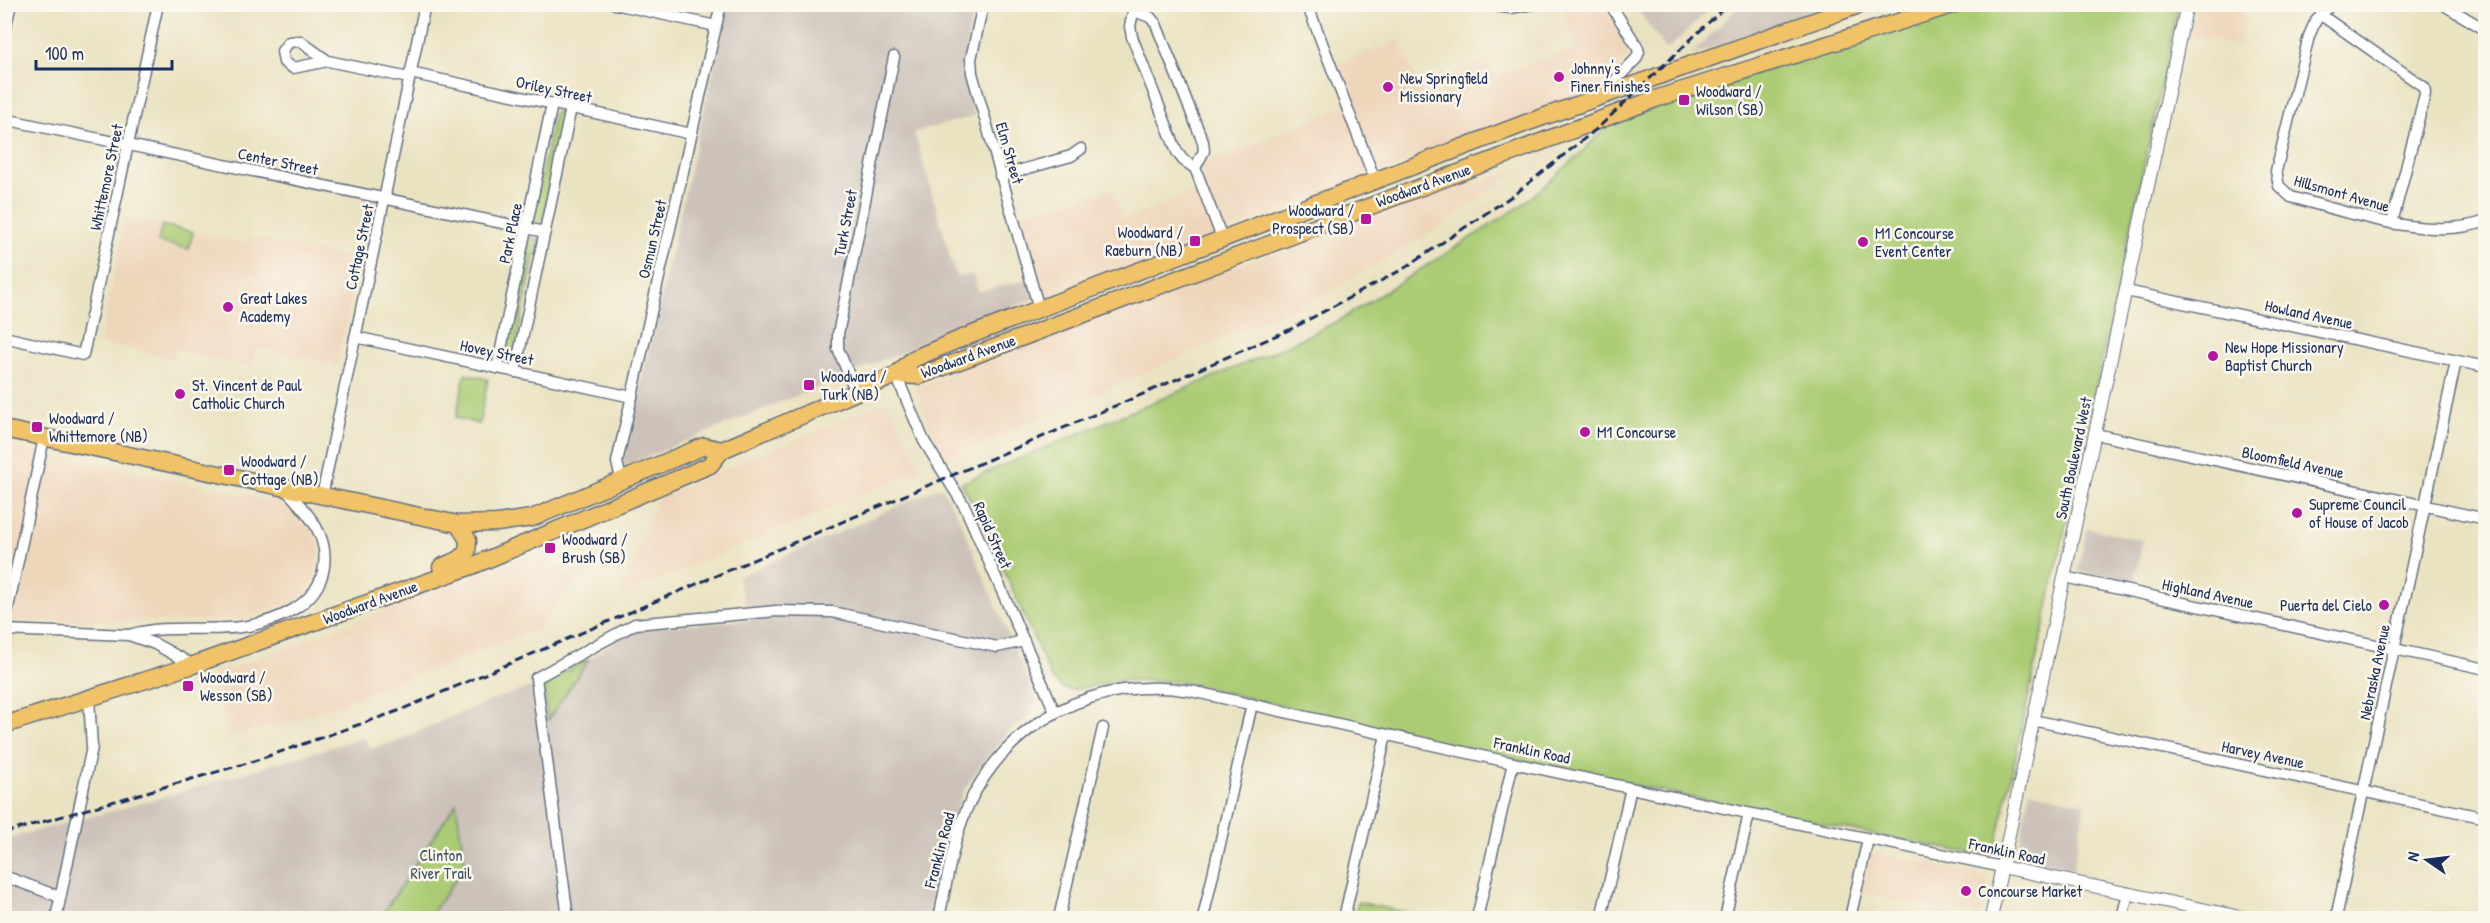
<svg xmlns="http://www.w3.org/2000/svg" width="2490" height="923" font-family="'Patrick Hand',sans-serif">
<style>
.built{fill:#eed6bb}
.industrial{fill:#ccc2b9}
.green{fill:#abcc75;stroke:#637e6a;stroke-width:1.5}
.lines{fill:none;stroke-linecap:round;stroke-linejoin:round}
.minor-casing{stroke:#636e81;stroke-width:13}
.tertiary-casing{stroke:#636e81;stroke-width:14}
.primary-casing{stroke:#636e81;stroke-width:19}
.minor{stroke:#fff;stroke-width:10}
.tertiary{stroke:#fff;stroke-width:12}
.primary{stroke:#f1c369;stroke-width:16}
.rail{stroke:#1b2f5e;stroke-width:3;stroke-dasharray:9 4.5;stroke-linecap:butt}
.poi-dot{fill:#b5179e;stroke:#fbf7ec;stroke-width:2}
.labels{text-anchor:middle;stroke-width:5;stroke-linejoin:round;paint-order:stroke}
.poi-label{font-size:16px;fill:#1b2f5e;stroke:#fbf7ec;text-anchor:start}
.street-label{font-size:16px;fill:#1b2f5e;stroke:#fbf7ec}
.park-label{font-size:16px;fill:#3f5664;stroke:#fbf7ec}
</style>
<rect width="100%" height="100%" fill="#fbf7ec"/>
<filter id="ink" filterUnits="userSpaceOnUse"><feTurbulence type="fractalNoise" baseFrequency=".0167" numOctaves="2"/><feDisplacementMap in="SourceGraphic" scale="12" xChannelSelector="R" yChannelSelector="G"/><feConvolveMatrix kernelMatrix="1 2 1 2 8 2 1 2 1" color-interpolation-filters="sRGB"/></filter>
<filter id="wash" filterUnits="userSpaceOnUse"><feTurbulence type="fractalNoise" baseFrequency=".008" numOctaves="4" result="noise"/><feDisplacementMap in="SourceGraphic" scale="24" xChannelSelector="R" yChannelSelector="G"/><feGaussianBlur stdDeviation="1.35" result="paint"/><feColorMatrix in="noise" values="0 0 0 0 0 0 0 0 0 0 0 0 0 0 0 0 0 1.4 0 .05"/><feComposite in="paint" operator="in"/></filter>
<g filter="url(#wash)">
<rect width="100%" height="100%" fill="#eae3c2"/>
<g class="built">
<polygon points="1585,5 1600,5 1632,49 1594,92 1046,299 1022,214 1111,189 1124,220 1202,188 1202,165 1346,106 1331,66 1399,40 1427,102 1444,98 1438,82 1489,59 1495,76 1577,49 1564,10"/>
<polygon points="2198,5 2248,5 2239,46 2191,36"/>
<polygon points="1517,170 1443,225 1328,293 942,461 915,387 1223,272 1398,204"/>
<polygon points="126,216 246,244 248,236 360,261 337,365 256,348 252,367 175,350 173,359 100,343"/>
<polygon points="887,401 922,470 620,596 657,498"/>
<polygon points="5,445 278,502 304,517 320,547 313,583 296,601 244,620 19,621 5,687"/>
<polygon points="540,550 576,580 541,627 291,722 230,735 212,675 358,621"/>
<polygon points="1870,852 1988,878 1980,917 1861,892"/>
</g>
<g class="industrial">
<polygon points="728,5 975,5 961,68 975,116 914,132 956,277 973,274 978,292 1030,279 1035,298 622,467"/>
<polygon points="1634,5 1714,5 1667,50"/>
<polygon points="1741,5 1741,4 1834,5 1690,56"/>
<polygon points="941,487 958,516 1037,702 1029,716 1009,731 984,760 963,792 947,835 928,918 429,918 465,865 456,803 380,918 5,918 5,839 146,802 365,737 369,749 397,741 473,707 543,683 549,719 589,659 621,637 636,629 643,628 749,620 738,577"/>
<polygon points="2087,528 2143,540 2134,582 2078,571"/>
<polygon points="2030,791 2085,804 2073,869 2016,857"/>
</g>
<g class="green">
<path d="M1945,5h234l-183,841 -5,9 -6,1c-271,-51 -541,-111 -809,-175l-52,-1 -52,10 -9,-2 -11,-9 -73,-165 -18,-31 314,-132 65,-31 181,-114 57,-50 30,-31z"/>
<polygon points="560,111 565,115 542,223 538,225 532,221 554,113"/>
<polygon points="162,225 193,232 189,249 158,242"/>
<polygon points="530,237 538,240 512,363 508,364 503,358"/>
<polygon points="465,374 488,379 479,424 456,418"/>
<polygon points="589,659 548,720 543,683"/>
<polygon points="456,803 465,865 429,918 380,918"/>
<polygon points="1358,902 1417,915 1417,918 1354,918"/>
</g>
</g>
<g filter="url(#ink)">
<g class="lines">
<g class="minor-casing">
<g id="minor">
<polyline points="615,4 716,26"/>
<polyline points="983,4 971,59 972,73 1039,309"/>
<polyline points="1135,4 1130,26 1132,37 1177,152 1183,160 1195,168 1222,238"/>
<polyline points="1307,4 1375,180"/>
<polyline points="1483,4 1510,8 1533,4"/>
<path d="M2331,4l-15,16 -7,16 -33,135 3,15 12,11c55,15 140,45 195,24"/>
<polyline points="2442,4 2486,30"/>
<polyline points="1134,11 1150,17 1156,24 1203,142 1204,151 1195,168"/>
<polyline points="2321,15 2424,87 2425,94 2392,223"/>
<polyline points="4,33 11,4"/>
<polyline points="328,61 293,68 284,62 282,51 289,42 300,41 328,61 409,78"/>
<polyline points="410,73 692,134"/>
<polyline points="1601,95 1636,59 1639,52 1637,46 1610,4"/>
<polyline points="4,119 545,232"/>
<polyline points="1000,176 1071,156 1081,149"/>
<polyline points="2126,291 2486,367"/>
<polyline points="4,337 83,355 158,4"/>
<polyline points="355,337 632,397"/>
<polyline points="497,368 552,104"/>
<polyline points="515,372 571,108"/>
<polyline points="896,375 924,441 965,507 1055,712"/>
<polyline points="856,392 838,349 838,334 894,57"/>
<polyline points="2095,434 2486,519"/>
<polyline points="621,479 617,462 721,4"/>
<polyline points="322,496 425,4"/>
<polyline points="2064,577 2486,669"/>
<polyline points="4,627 44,438"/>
<polyline points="4,630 129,635 155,644 193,665"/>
<path d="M129,635c40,-12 80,-2 119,-9 31,-6 67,-21 75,-54 8,-36 -15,-59 -38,-83"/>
<polyline points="2033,720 2486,818"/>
<polyline points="4,876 60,897"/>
<polyline points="56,918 92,747 89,699"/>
<polyline points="568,918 536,678 635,624 776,611 832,612 997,647 1024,641"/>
<path d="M939,918c8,-36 13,-75 28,-110 39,-87 131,-133 224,-117l322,72 489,104"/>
<polyline points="1059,918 1103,728"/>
<polyline points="1203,918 1252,704"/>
<polyline points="1344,918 1386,735"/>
<polyline points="1477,918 1513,763"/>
<polyline points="1601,918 1631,788"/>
<polyline points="1725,918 1749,814"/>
<polyline points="1850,918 1868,839"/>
<polyline points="2122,918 2128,893"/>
<polyline points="2336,918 2456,361"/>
</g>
</g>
<g class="tertiary-casing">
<g id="tertiary">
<polyline points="2002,867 2245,918"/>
<polyline points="1991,918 2187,4"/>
</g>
</g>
<g class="primary-casing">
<g id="primary">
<polyline points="896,375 913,359 955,341 1526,123 1862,4"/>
<polyline points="4,429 458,524 497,523 532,518 704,446 722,450"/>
<polyline points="441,567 460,559 467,552 468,540 458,524"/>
<polyline points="4,725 193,665 472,566 710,465 722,450 896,375 919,376 938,369 1655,99 1955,4"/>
</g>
</g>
<use href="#minor" class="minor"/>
<use href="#tertiary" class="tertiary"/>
<use href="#primary" class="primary"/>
<polyline class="rail" points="4,833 251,762 398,711 1150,391 1291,329 1403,269 1515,194 1599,127 1728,4"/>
</g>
</g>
<g class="poi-dot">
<circle cx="1559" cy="77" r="6"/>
<circle cx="1388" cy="87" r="6"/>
<rect x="1678" y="94" width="12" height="12" rx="3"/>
<rect x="1360" y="213" width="12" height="12" rx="3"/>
<rect x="1189" y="235" width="12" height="12" rx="3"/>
<circle cx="1863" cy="242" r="6"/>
<circle cx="228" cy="307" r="6"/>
<circle cx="2213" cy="356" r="6"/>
<rect x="803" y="379" width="12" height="12" rx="3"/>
<circle cx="180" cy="394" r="6"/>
<rect x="31" y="421" width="12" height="12" rx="3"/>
<circle cx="1585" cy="432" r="6"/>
<rect x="223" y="464" width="12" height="12" rx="3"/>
<circle cx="2297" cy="513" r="6"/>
<rect x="544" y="542" width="12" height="12" rx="3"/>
<circle cx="2384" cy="605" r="6"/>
<rect x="182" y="680" width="12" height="12" rx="3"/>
<circle cx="1966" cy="891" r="6"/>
</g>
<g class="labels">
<g class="poi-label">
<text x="1571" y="74">Johnny's<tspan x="1571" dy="18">Finer Finishes</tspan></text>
<text x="1400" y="84">New Springfield<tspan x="1400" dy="18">Missionary</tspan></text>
<text x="1696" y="97">Woodward /<tspan x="1696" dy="18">Wilson (SB)</tspan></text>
<text x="1354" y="216" text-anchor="end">Woodward /<tspan x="1354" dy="18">Prospect (SB)</tspan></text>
<text x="1183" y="238" text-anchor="end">Woodward /<tspan x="1183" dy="18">Raeburn (NB)</tspan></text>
<text x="1875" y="239">M1 Concourse<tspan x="1875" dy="18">Event Center</tspan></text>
<text x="240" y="304">Great Lakes<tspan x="240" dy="18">Academy</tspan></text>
<text x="2225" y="353">New Hope Missionary<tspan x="2225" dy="18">Baptist Church</tspan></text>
<text x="821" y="382">Woodward /<tspan x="821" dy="18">Turk (NB)</tspan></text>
<text x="192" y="391">St. Vincent de Paul<tspan x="192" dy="18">Catholic Church</tspan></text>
<text x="49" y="424">Woodward /<tspan x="49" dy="18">Whittemore (NB)</tspan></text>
<text x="1597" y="438">M1 Concourse</text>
<text x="241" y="467">Woodward /<tspan x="241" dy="18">Cottage (NB)</tspan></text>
<text x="2309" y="510">Supreme Council<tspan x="2309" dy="18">of House of Jacob</tspan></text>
<text x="562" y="545">Woodward /<tspan x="562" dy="18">Brush (SB)</tspan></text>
<text x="2372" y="611" text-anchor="end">Puerta del Cielo</text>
<text x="200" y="683">Woodward /<tspan x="200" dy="18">Wesson (SB)</tspan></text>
<text x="1978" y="897">Concourse Market</text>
</g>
<g class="street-label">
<text transform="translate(554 89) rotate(12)" y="6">Oriley Street</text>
<text transform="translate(1010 153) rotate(74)" y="6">Elm Street</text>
<text transform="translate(278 161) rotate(12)" y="6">Center Street</text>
<text transform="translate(106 177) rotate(-78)" y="6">Whittemore Street</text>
<text transform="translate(1423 185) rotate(-20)" y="6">Woodward Avenue</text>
<text transform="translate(2342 193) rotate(16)" y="6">Hillsmont Avenue</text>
<text transform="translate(845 223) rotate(-79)" y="6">Turk Street</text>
<text transform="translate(510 233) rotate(-78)" y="6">Park Place</text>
<text transform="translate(652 239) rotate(-77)" y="6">Osmun Street</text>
<text transform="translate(359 247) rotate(-78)" y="6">Cottage Street</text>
<text transform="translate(2309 314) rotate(12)" y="6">Howland Avenue</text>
<text transform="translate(497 352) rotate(12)" y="6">Hovey Street</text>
<text transform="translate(968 356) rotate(-20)" y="6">Woodward Avenue</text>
<text transform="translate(2073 458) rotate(-78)" y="6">South Boulevard West</text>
<text transform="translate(2293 462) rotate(12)" y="6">Bloomfield Avenue</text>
<text transform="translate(993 535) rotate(66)" y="6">Rapid Street</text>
<text transform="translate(2208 593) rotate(12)" y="6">Highland Avenue</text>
<text transform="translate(370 602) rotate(-20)" y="6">Woodward Avenue</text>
<text transform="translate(2374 672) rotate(-78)" y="6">Nebraska Avenue</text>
<text transform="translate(1532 750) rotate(12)" y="6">Franklin Road</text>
<text transform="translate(2263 754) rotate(12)" y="6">Harvey Avenue</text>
<text transform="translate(939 850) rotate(-75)" y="6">Franklin Road</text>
<text transform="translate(2007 851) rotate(12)" y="6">Franklin Road</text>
</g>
<g class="park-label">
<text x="441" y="861">Clinton<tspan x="441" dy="18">River Trail</tspan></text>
</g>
</g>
<rect width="2490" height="923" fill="none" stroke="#fbf7ec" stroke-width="24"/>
<g transform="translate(2427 860) rotate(284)" stroke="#fbf7ec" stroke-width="4.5" paint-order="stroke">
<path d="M0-4.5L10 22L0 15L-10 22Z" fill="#1b2f5e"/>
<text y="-9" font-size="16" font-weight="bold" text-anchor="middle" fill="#1b2f5e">N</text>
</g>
<path d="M36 60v9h136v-9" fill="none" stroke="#1b2f5e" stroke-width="3"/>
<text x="45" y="60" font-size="18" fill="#1b2f5e" stroke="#fbf7ec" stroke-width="4.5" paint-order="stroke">100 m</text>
</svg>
